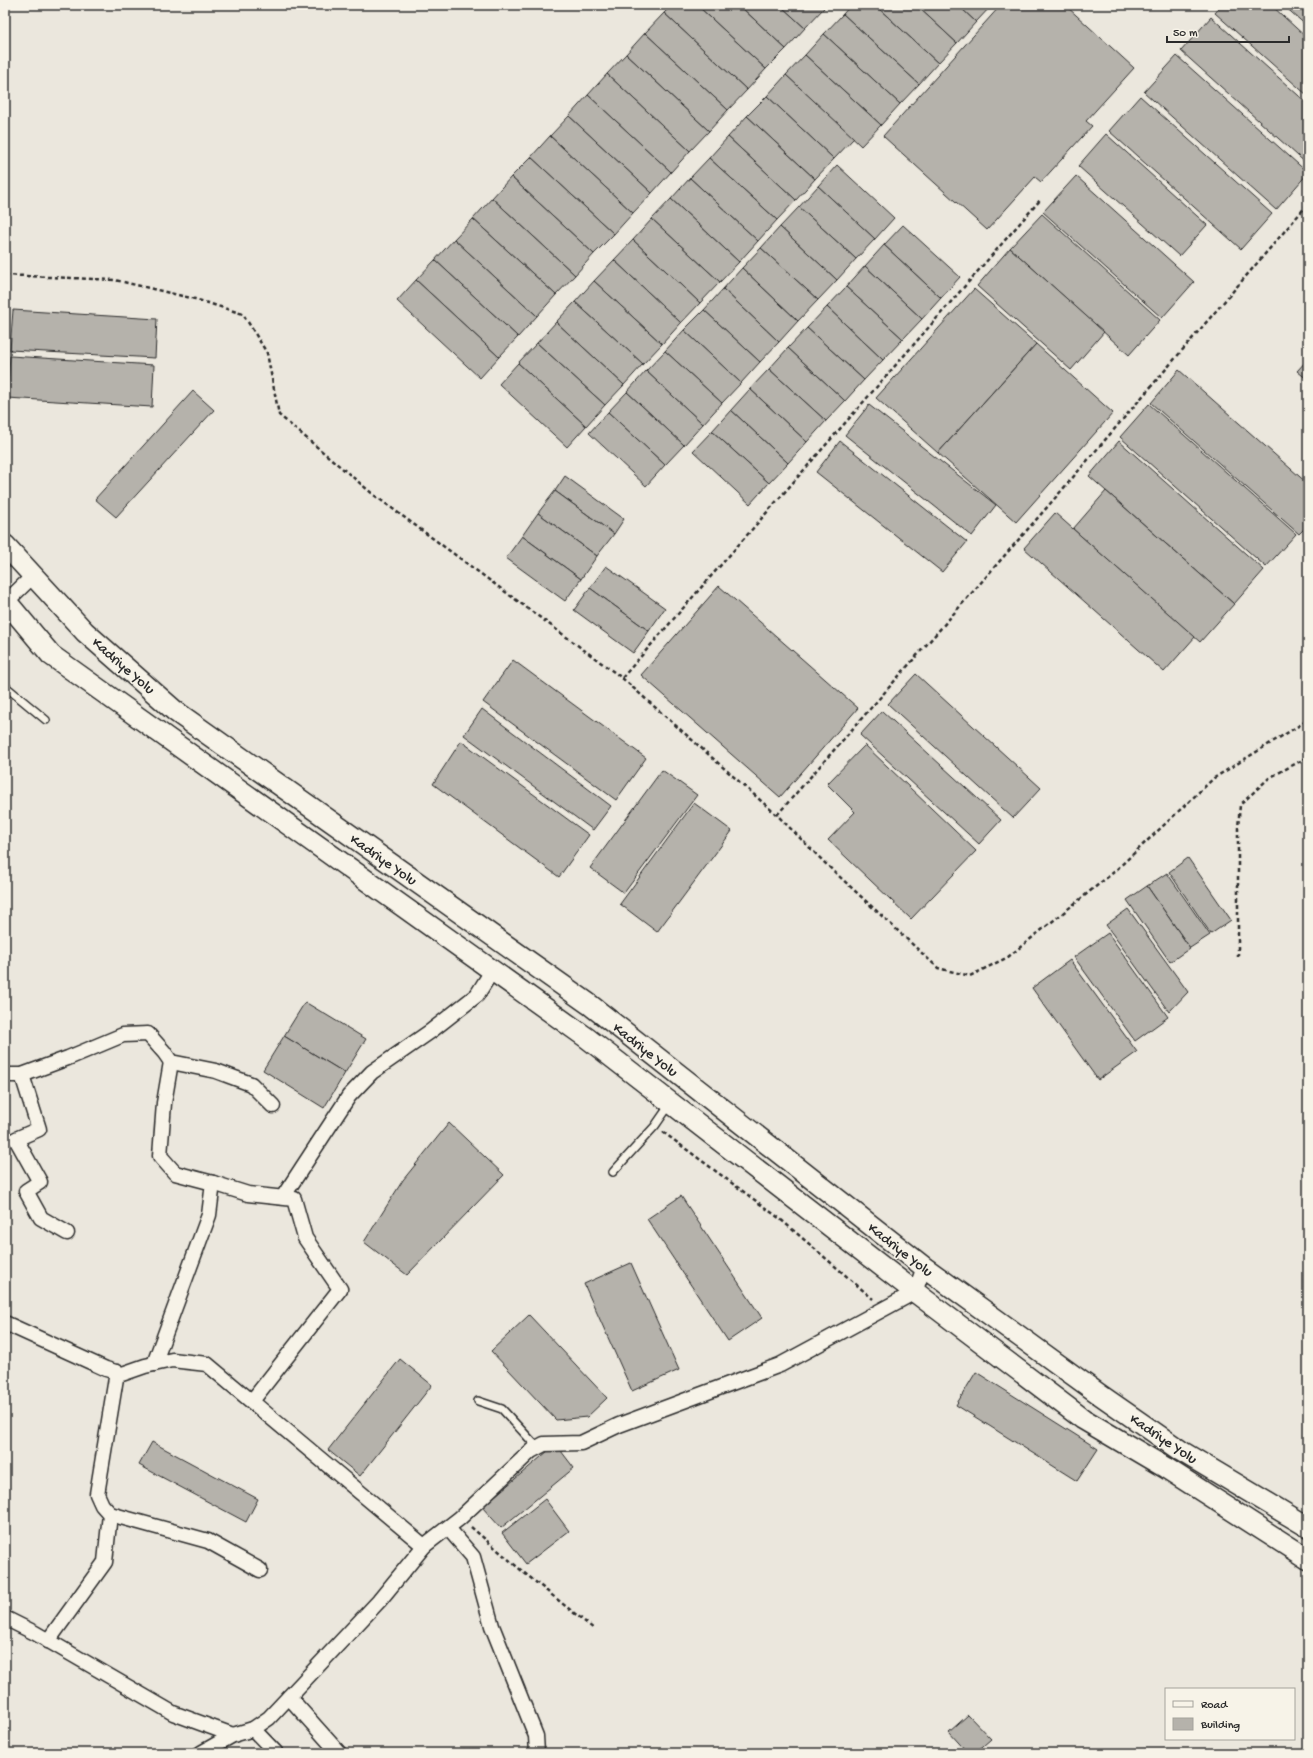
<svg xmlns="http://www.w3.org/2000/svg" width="1313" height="1758" font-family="'Gochi Hand',sans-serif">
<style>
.building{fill:#b5b2ab;stroke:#2b2b2b}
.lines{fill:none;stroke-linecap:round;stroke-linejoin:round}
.lane-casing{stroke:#2b2b2b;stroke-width:10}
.street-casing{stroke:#2b2b2b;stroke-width:17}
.secondary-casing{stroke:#2b2b2b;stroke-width:23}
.path{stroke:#2b2b2b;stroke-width:2.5;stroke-dasharray:4 3;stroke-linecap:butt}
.lane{stroke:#f7f3e8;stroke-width:7}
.street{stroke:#f7f3e8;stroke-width:14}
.secondary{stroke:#f7f3e8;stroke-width:20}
.labels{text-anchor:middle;stroke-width:3;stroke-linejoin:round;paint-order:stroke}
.street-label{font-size:15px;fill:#2b2b2b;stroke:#f7f3e8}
</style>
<rect width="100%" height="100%" fill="#ebe7dd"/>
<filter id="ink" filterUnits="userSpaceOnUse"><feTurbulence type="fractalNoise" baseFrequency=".025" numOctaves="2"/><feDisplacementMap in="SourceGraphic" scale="8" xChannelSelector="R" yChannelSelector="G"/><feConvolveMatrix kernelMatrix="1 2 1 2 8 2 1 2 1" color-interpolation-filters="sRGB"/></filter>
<g filter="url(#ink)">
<g class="building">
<polygon points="672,5 697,5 766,69 747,90 664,13"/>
<polygon points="697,5 739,5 786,49 766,69"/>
<polygon points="739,5 780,5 805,28 786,49"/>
<polygon points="780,5 821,5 824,8 805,28"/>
<polygon points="851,5 875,5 938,63 919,84 843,14"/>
<polygon points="875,5 916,5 957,43 938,63"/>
<polygon points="916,5 958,5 976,22 957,43"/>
<polygon points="958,5 992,5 976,22"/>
<polygon points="1001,5 1065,5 1134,68 1086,121 1092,126 1041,182 1035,177 987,230 883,136"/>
<polygon points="1222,5 1271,5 1308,39 1308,96 1215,13"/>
<polygon points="1283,5 1308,5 1308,27"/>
<polygon points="664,13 747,90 728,110 645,33"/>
<polygon points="843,14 919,84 900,104 824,34"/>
<polygon points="1211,17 1308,104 1308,165 1181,51"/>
<polygon points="645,33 728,110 709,131 626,54"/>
<polygon points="824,34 900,104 881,125 805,55"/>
<polygon points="626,54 709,131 690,151 607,74"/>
<polygon points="805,55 881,125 861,146 786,75"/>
<polygon points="1177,56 1308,173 1276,210 1144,92"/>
<polygon points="607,74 690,151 671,172 588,95"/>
<polygon points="786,75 854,138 834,159 767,96"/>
<polygon points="588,95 671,172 652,193 569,116"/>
<polygon points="767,96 834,159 815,179 747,116"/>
<polygon points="1140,96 1272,214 1241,249 1109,131"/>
<polygon points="569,116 652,193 633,213 550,136"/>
<polygon points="747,116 815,179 796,200 728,137"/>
<polygon points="1106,134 1207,225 1179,256 1078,166"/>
<polygon points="550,136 633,213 614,234 531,157"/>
<polygon points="728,137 796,200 777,220 709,158"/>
<polygon points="531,157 614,234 594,254 511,177"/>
<polygon points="709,158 777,220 758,241 690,178"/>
<polygon points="837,165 894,218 875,239 818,186"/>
<polygon points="1076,176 1194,282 1162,318 1043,212"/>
<polygon points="511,177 594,254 575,275 492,198"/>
<polygon points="690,178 758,241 739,262 671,199"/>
<polygon points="818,186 875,239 856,259 799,207"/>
<polygon points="492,198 575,275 556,295 473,219"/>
<polygon points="671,199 739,262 720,282 652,219"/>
<polygon points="799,207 856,259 837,280 780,227"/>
<polygon points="1042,214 1160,320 1129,355 1010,248"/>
<polygon points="473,219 556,295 537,316 454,239"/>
<polygon points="652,219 720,282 700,303 633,240"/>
<polygon points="903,225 960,277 941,298 884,245"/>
<polygon points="780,227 837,280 818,300 761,248"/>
<polygon points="454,239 537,316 518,337 435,260"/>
<polygon points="633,240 700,303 681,323 614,260"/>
<polygon points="884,245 941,298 922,319 865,266"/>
<polygon points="761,248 818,300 798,321 742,268"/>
<polygon points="1010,248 1104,332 1071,370 977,286"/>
<polygon points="435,260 518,337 499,357 416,280"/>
<polygon points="614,260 681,323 662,344 594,281"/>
<polygon points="865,266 922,319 903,339 846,287"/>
<polygon points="742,268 798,321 779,342 723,289"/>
<polygon points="416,280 499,357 480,378 397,301"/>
<polygon points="594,281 662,344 643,364 575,302"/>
<polygon points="846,287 903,339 883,360 827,307"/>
<polygon points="723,289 779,342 760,362 704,310"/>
<polygon points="974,289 1036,344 938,453 876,398"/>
<polygon points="575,302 643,364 624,385 556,322"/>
<polygon points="827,307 883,360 864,380 807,328"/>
<polygon points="13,310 157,319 155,358 10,350"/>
<polygon points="704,310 760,362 741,383 684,330"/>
<polygon points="556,322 624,385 605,405 537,343"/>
<polygon points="807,328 864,380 845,401 788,348"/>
<polygon points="684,330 741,383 722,403 665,351"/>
<polygon points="537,343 605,405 586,426 518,363"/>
<polygon points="1036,344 1113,413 1016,522 938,453"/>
<polygon points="788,348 845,401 826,421 769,369"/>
<polygon points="665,351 722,403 703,424 646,371"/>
<polygon points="10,356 154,365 152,407 7,398"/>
<polygon points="1308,359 1308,380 1297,371"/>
<polygon points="518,363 586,426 567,447 499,384"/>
<polygon points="769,369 826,421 807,442 750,389"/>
<polygon points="1179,370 1308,484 1308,525 1299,534 1151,403"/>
<polygon points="646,371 703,424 684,445 627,392"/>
<polygon points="750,389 807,442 788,463 731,410"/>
<polygon points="193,391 214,410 116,517 95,499"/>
<polygon points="627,392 684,445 665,465 608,412"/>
<polygon points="1149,404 1296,534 1266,567 1120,437"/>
<polygon points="869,405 996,505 972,536 845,435"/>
<polygon points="731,410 788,463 769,483 712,431"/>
<polygon points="608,412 665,465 646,486 589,433"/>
<polygon points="712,431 769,483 750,504 693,451"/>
<polygon points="840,441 967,542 942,572 816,472"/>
<polygon points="1119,441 1264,570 1234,604 1089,476"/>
<polygon points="565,476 624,519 614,534 555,491"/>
<polygon points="555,491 614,534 597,556 538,513"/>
<polygon points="1106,491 1234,604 1200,642 1073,529"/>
<polygon points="538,513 597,556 581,579 522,536"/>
<polygon points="1055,513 1195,637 1164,672 1024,548"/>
<polygon points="522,536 581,579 565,601 506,558"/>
<polygon points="606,566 665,608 649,631 590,588"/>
<polygon points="719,586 858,708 780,797 641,675"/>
<polygon points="590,588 649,631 633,653 574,610"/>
<polygon points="513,660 646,758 616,800 483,702"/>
<polygon points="916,674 1041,788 1013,818 888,704"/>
<polygon points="482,709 611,806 593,830 464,735"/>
<polygon points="882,711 1001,820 979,844 860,735"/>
<polygon points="461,741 589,835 559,877 433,784"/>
<polygon points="865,745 976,851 911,919 828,840 855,812 827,784"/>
<polygon points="662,770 697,795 624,893 590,868"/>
<polygon points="694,803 732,831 657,932 620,904"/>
<polygon points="1188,858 1231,920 1211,934 1169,872"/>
<polygon points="1167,873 1210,935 1190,948 1147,886"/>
<polygon points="1147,886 1190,948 1170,962 1127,900"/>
<polygon points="1128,909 1188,992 1169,1012 1106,925"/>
<polygon points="1108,933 1168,1017 1135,1041 1074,957"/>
<polygon points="1070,960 1137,1052 1098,1080 1032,988"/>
<polygon points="305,1002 366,1039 345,1073 284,1036"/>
<polygon points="284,1036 345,1073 324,1108 263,1070"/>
<polygon points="449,1123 504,1175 407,1275 364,1242 403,1180"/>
<polygon points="681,1196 762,1318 728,1341 647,1219"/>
<polygon points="631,1263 679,1370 632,1391 584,1284"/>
<polygon points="529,1315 607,1398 587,1417 556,1420 491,1351"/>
<polygon points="400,1359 432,1385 360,1476 328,1450"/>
<polygon points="976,1372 1098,1449 1077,1481 956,1405"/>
<polygon points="152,1442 258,1499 246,1522 139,1465"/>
<polygon points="548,1451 561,1451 574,1468 501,1528 482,1507"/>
<polygon points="545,1499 569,1531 526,1564 502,1533"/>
<polygon points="968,1715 991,1739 975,1753 968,1753 949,1732"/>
</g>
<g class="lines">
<g class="lane-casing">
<g id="lane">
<polyline points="5,686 46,720"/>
<polyline points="613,1172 655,1126 671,1103"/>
<polyline points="478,1401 502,1409 537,1447"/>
</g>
</g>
<g class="street-casing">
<g id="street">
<polyline points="5,603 34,575"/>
<polyline points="171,1062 164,1103 160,1156 175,1173 213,1183 248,1194 294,1199 305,1238 340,1289 252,1401"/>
<polyline points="5,1075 22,1075 68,1058 123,1035 148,1034 164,1052 171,1062 216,1071 251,1084 273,1106"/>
<polyline points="22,1075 39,1129 16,1139 40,1182 26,1191 41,1218 67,1233"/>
<polyline points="283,1197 349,1096 372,1072 431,1031 477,995 492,971"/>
<polyline points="5,1323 106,1369 122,1374 145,1366 172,1360 207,1364 424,1546"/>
<polyline points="154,1364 209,1215 213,1183"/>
<polyline points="117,1372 97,1494 102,1505 110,1514 208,1541 260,1570"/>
<polyline points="448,1528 473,1557 492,1626 536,1736 537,1753"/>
<polyline points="5,1618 35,1633 173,1713 233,1735"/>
<polyline points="48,1641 105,1562 110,1514"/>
<polyline points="289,1697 339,1753"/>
<polyline points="253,1729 276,1753"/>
<polyline points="201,1753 233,1735 253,1729 269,1718 379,1601 424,1546 460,1518 531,1451 544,1444 581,1443 619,1425 780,1365 915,1292 924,1267"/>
</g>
</g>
<g class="secondary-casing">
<g id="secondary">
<polyline points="5,545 85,632 175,711 589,1004 924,1267 1099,1394 1181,1451 1308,1527"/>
<polyline points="5,600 51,655 587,1038 915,1292 1083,1419 1166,1468 1308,1559"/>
</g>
</g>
<g class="path">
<polyline points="5,275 115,280 195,299 243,314 267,353 279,415 374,495 622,678 777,815 827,865 938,968 970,976 1008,957 1114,872 1214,778 1308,720"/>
<polyline points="622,678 1041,199"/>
<polyline points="777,815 1056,497 1308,204"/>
<polyline points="1238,957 1238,828 1240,805 1269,778 1308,757"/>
<polyline points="663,1132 779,1218 873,1299"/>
<polyline points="471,1527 522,1571 594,1629"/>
</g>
<use href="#lane" class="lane"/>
<use href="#street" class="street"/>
<use href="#secondary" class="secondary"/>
</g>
</g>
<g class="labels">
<g class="street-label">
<text transform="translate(124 665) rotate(41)" y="5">Kadriye Yolu</text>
<text transform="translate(384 859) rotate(35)" y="5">Kadriye Yolu</text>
<text transform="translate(646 1049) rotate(38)" y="5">Kadriye Yolu</text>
<text transform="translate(901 1249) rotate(38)" y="5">Kadriye Yolu</text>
<text transform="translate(1164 1438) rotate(34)" y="5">Kadriye Yolu</text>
</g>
</g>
<rect width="1313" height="1758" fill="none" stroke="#f7f3e8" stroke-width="20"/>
<rect x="10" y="10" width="1293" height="1738" fill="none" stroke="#2b2b2b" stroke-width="1.5" filter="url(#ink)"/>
<rect x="1165" y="1688" width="130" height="52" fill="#f7f3e8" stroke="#a5a39c"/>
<rect x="1173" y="1701" width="20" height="6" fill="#f7f3e8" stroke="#a5a39c"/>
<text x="1201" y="1708" font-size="12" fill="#2b2b2b">Road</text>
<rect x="1173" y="1718" width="20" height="12" fill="#b5b2ab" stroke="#a5a39c"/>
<text x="1201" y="1728" font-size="12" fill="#2b2b2b">Building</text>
<path d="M1167 36v6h122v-6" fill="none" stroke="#2b2b2b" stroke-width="2"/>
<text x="1173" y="36" font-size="12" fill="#2b2b2b" stroke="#f7f3e8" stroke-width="3" paint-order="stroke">50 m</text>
</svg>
